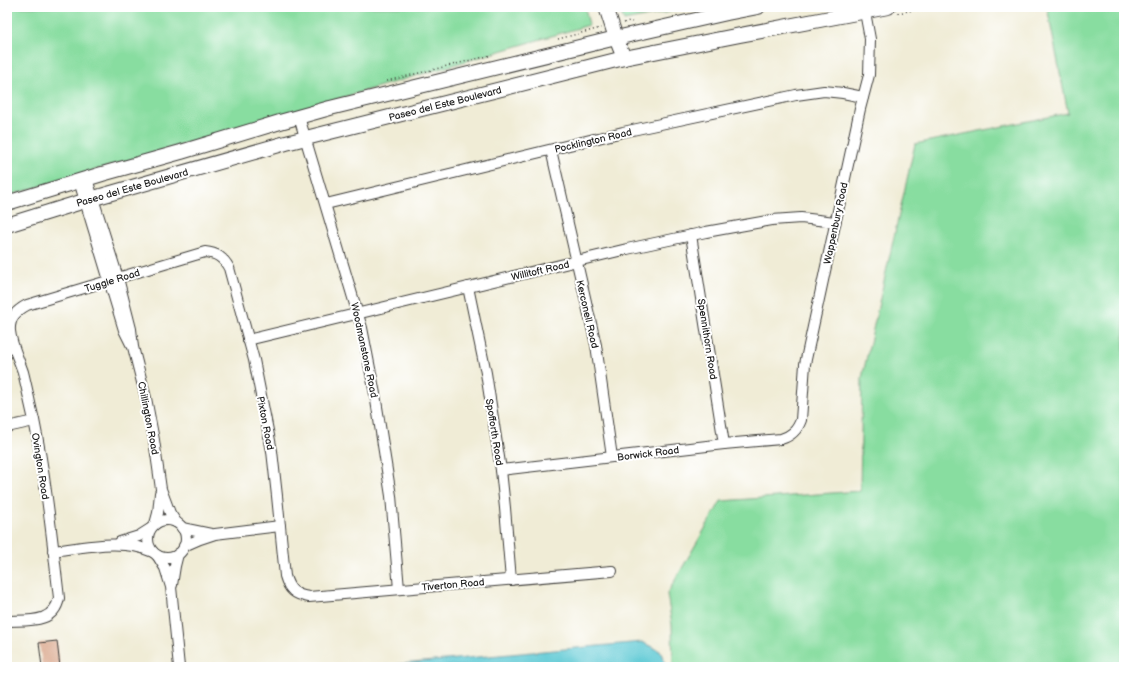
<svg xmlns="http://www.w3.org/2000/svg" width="1131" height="674" font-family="'Balsamiq Sans',sans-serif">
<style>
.green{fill:#88dda0;stroke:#527c5e}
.water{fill:#5dc9d4;stroke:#3c7278}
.building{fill:#d49a7a}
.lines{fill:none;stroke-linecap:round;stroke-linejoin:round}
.street-casing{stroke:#3c3b38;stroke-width:12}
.secondary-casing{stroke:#3c3b38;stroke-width:16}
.path{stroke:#3c3b38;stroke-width:1.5;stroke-dasharray:1 3;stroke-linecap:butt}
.street{stroke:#fff;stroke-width:10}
.secondary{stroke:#fff;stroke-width:14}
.labels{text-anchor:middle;stroke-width:4;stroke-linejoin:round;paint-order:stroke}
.street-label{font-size:10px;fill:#1c1c1c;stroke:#fff}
</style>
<rect width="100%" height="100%" fill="#fff"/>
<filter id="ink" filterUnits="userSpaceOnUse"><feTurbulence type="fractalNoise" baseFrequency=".025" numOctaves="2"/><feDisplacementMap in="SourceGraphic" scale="8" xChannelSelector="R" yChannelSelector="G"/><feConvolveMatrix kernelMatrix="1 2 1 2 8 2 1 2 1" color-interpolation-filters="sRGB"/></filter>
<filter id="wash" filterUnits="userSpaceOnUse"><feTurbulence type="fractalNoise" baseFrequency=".012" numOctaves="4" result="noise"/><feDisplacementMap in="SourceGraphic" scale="16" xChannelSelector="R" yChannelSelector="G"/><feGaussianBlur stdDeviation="0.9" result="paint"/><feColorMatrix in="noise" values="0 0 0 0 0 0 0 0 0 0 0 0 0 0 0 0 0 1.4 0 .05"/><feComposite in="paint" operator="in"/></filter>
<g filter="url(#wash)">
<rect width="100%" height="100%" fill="#f0ecd6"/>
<g class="green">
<polygon points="7,7 585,7 589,25 7,196"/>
<polygon points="619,7 694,7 624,21"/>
<polygon points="1047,7 1124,7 1124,667 673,667 672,625 667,594 721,501 860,491 862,378 915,144 1068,113"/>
</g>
<polygon class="water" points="642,642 660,651 667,667 368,667"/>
<g id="blocks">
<polygon class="building" points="57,641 60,667 42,667 39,643"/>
</g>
</g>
<g filter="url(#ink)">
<use href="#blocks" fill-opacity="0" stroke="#3c3b38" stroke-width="1"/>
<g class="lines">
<g class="street-casing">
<g id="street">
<polyline points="299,117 362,328 375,394 391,496 399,589"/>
<polyline points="551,150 596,345 612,457"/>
<polyline points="87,179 118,278 131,329 133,347 146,398 154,440 161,489 170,513 176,522"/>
<polyline points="79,181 124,330 131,344"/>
<polyline points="326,204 623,132 796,95 824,91 843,93 863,97"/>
<polyline points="691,235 724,444"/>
<polyline points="468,287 486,373 501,470 505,508 511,580"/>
<polyline points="248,340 627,249 706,232 772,220 801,218 835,222"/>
<polyline points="7,427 34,421"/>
<path d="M501,470l223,-26 57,-5c10,-3 16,-8 20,-19l4,-56 25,-116 30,-139 9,-34 1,-36 -5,-27"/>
<circle cx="167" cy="539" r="19"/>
<polyline points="155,524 158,513 160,493"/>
<polyline points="182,528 211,534"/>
<polyline points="120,542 139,536 150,529"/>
<polyline points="184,546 200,539 215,534 280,526"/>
<path d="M53,551c32,-4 71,-13 100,1"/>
<polyline points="157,555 165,568 171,587 179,667"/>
<polyline points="172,585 175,566 178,554"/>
<path d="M7,621c21,-1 47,3 52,-23 -7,-60 -13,-119 -25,-178 -4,-16 -7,-32 -11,-48 -4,-12 -12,-28 -13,-41 -1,-13 6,-20 17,-26l178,-53c11,1 18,5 24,16l25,92 18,91 5,45 8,80c4,14 10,19 24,21l303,-26"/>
</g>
</g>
<g class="secondary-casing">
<g id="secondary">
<polyline points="606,7 616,38 624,58"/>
<polyline points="7,203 102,174 181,152 280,122 330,108 616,38 727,13 758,7"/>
<polyline points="7,225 94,198 286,143 624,58 740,35 888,7"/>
</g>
</g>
<g class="path">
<polyline points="898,13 930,7"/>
<polyline points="624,23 629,21 632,22"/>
<polyline points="558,39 601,28"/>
<polyline points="387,81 492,55"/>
</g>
<use href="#street" class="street"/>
<use href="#secondary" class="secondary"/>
</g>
</g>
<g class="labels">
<g class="street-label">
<text transform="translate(445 103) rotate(-14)" y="4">Paseo del Este Boulevard</text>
<text transform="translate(593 140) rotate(-13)" y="4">Pocklington Road</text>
<text transform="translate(132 187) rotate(-16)" y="4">Paseo del Este Boulevard</text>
<text transform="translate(835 223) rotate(-78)" y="4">Wappenbury Road</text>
<text transform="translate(540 270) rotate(-13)" y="4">Willitoft Road</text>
<text transform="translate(112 280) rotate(-17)" y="4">Tuggle Road</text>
<text transform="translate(588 314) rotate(77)" y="4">Kerconell Road</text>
<text transform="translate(708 339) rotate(81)" y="4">Spennithorn Road</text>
<text transform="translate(365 350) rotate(78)" y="4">Woodmanstone Road</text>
<text transform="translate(149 418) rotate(79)" y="4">Chillington Road</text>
<text transform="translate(266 423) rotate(79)" y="4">Pixton Road</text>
<text transform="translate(495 432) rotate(81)" y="4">Spofforth Road</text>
<text transform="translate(648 453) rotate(-7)" y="4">Borwick Road</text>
<text transform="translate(41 466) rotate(81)" y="4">Ovington Road</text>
<text transform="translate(453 584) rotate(-5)" y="4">Tiverton Road</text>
</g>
</g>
<rect width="1131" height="674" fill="none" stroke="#fff" stroke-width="24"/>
</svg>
